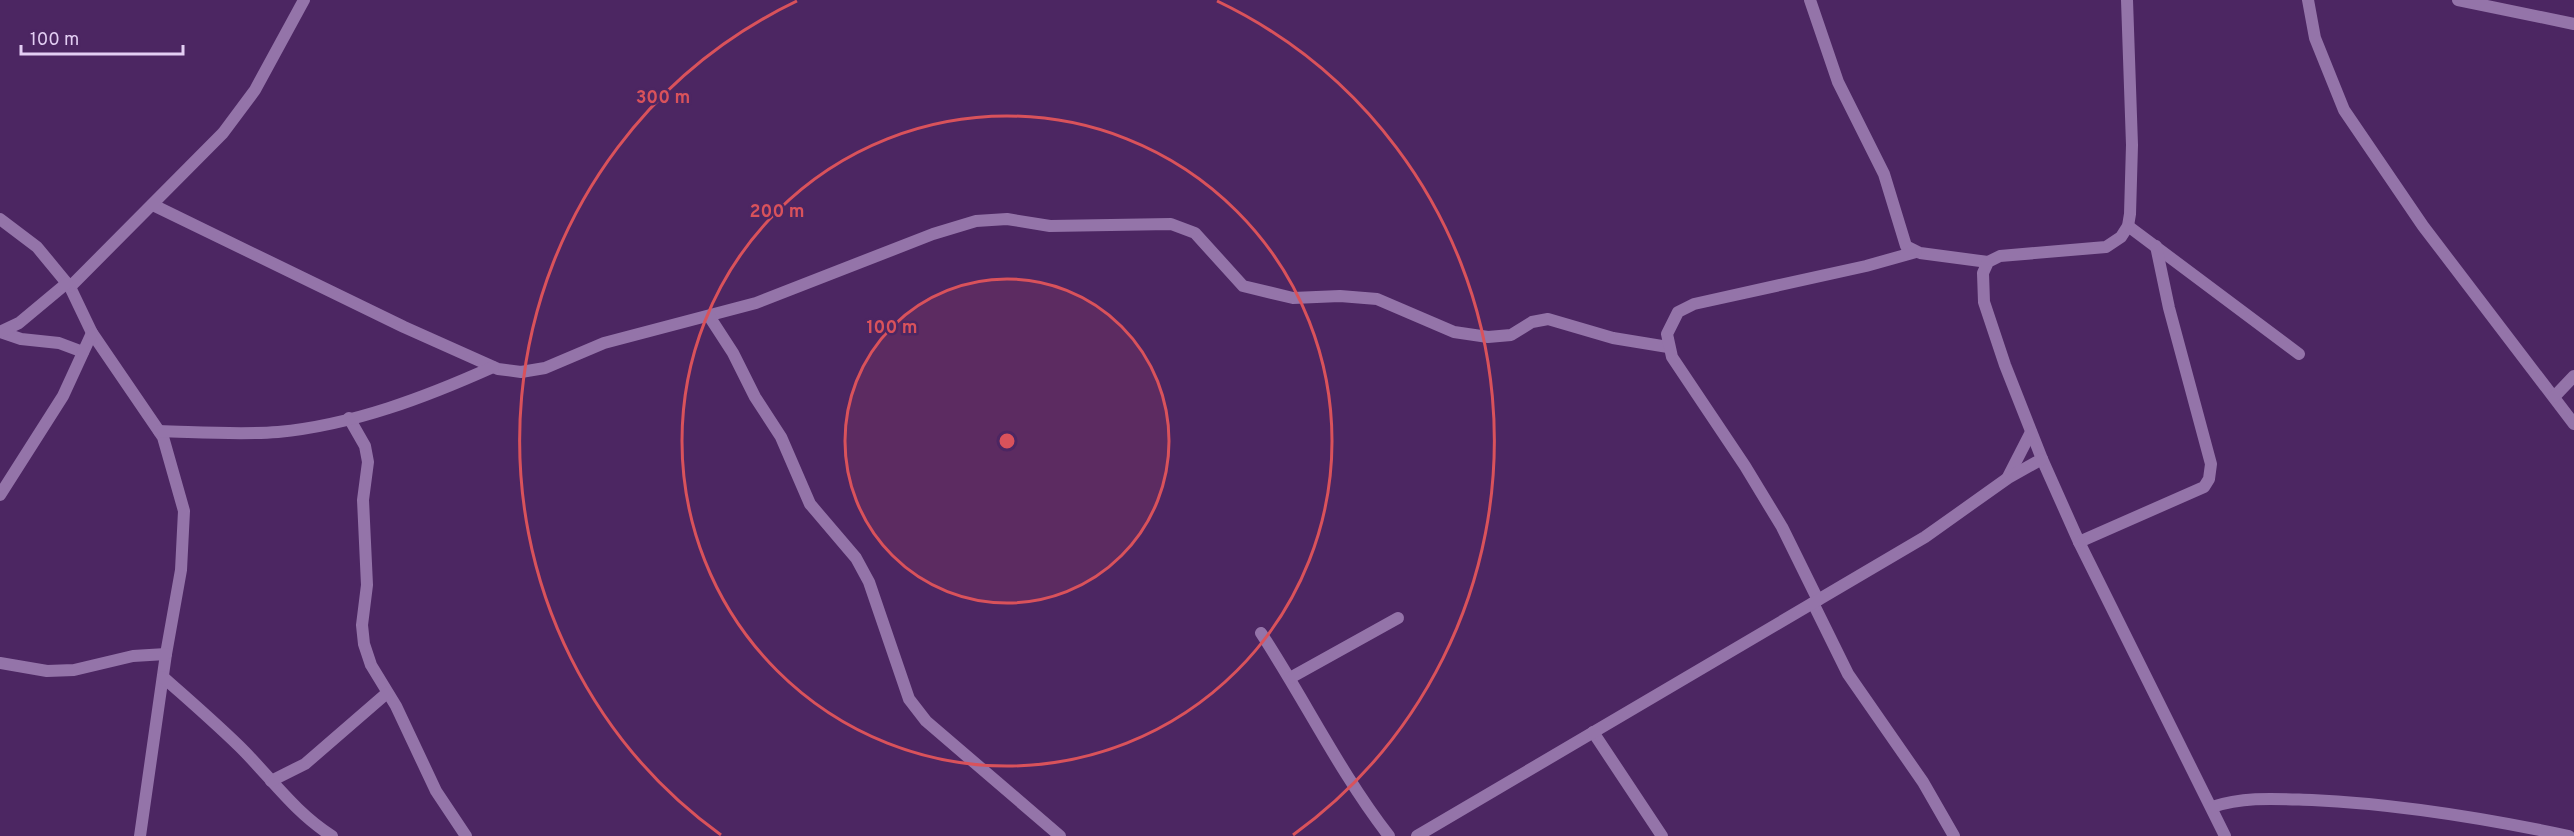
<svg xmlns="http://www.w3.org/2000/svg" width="2574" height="836" font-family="Overpass,sans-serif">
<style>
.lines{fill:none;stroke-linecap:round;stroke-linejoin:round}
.minor{stroke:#9474a9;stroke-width:12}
.ring{fill:none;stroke:#d9525b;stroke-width:3}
.centre{fill:#d9525b;stroke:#4c2662;stroke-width:3}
.ring-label{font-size:18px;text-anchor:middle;font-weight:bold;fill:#d9525b;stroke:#4c2662;stroke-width:5;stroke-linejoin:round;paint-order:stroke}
</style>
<rect width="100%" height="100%" fill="#4c2662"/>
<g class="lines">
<g class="minor">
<polyline points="1810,0 1838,82 1884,174 1906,246 1920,253 1988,262"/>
<polyline points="2127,0 2132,145 2130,214 2128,226 2121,237 2106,247 2000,256 1988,262 1983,273 1984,302 2005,365 2042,459 2079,542 2225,836"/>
<polyline points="2308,0 2315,38 2344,110 2423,226 2574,424"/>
<polyline points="2458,0 2574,24"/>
<polyline points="153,205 404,327 498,369 521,372 545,368 604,343 756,303 933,234 976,221 1007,219 1050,226 1171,224 1195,233 1243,286 1293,298 1340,296 1377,299 1454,332 1488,337 1511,335 1532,322 1548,319 1613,338 1668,347"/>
<polyline points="0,219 37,247 70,287 92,333 163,437 184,511 181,570 166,654 140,836"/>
<polyline points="2128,226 2299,354"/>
<polyline points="70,287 223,133 255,90 304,0"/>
<polyline points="709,316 733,353 755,397 781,437 810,504 856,558 869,582 909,699 926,721 1060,836"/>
<polyline points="0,332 21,339 59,343 83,352"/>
<polyline points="0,332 19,323 67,283"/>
<polyline points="2554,397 2574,376"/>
<polyline points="349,418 365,446 368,462 363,500 367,585 362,625 364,644 371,665 396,706 436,791 466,836"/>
<path d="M159,431c39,1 80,4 119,1 75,-7 148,-35 215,-65"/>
<polyline points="2008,477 2031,432"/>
<polyline points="0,495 63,396 92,333"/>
<polyline points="2079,542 2204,487 2209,479 2211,464 2169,308 2156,246"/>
<polyline points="1818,600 1782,527 1745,466 1672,357 1667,334 1678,312 1694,304 1866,266 1916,252"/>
<polyline points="1813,603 1848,674 1923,782 1954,836"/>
<path d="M1261,633c44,67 79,140 128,203"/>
<polyline points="0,663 47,671 74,670 133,656 166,654"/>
<path d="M163,677c28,25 56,49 82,75 29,30 52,62 87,84"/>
<polyline points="1290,678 1398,618"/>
<polyline points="1593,732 1662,836"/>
<polyline points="271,781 305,764 387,693"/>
<path d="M2212,807c33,-11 66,-8 100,-7 87,4 172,18 257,36"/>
<polyline points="1417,836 1925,537 2008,478 2042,459"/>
</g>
</g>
<circle cx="1007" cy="441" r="162" fill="#d9525b" fill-opacity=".12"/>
<g class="ring">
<circle cx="1007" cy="441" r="162"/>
<circle cx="1007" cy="441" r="325"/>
<path d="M721 835A487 487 0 0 1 797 1M1217 1A487 487 0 0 1 1293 835"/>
</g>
<circle cx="1007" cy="441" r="9" class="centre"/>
<g class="ring-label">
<text x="663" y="103">300 m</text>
<text x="777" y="217">200 m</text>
<text x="892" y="333">100 m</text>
</g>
<path d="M21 45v9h162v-9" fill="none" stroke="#e3cef3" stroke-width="3"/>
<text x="30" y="45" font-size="18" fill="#e3cef3" stroke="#4c2662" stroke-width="4.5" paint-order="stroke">100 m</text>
</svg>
